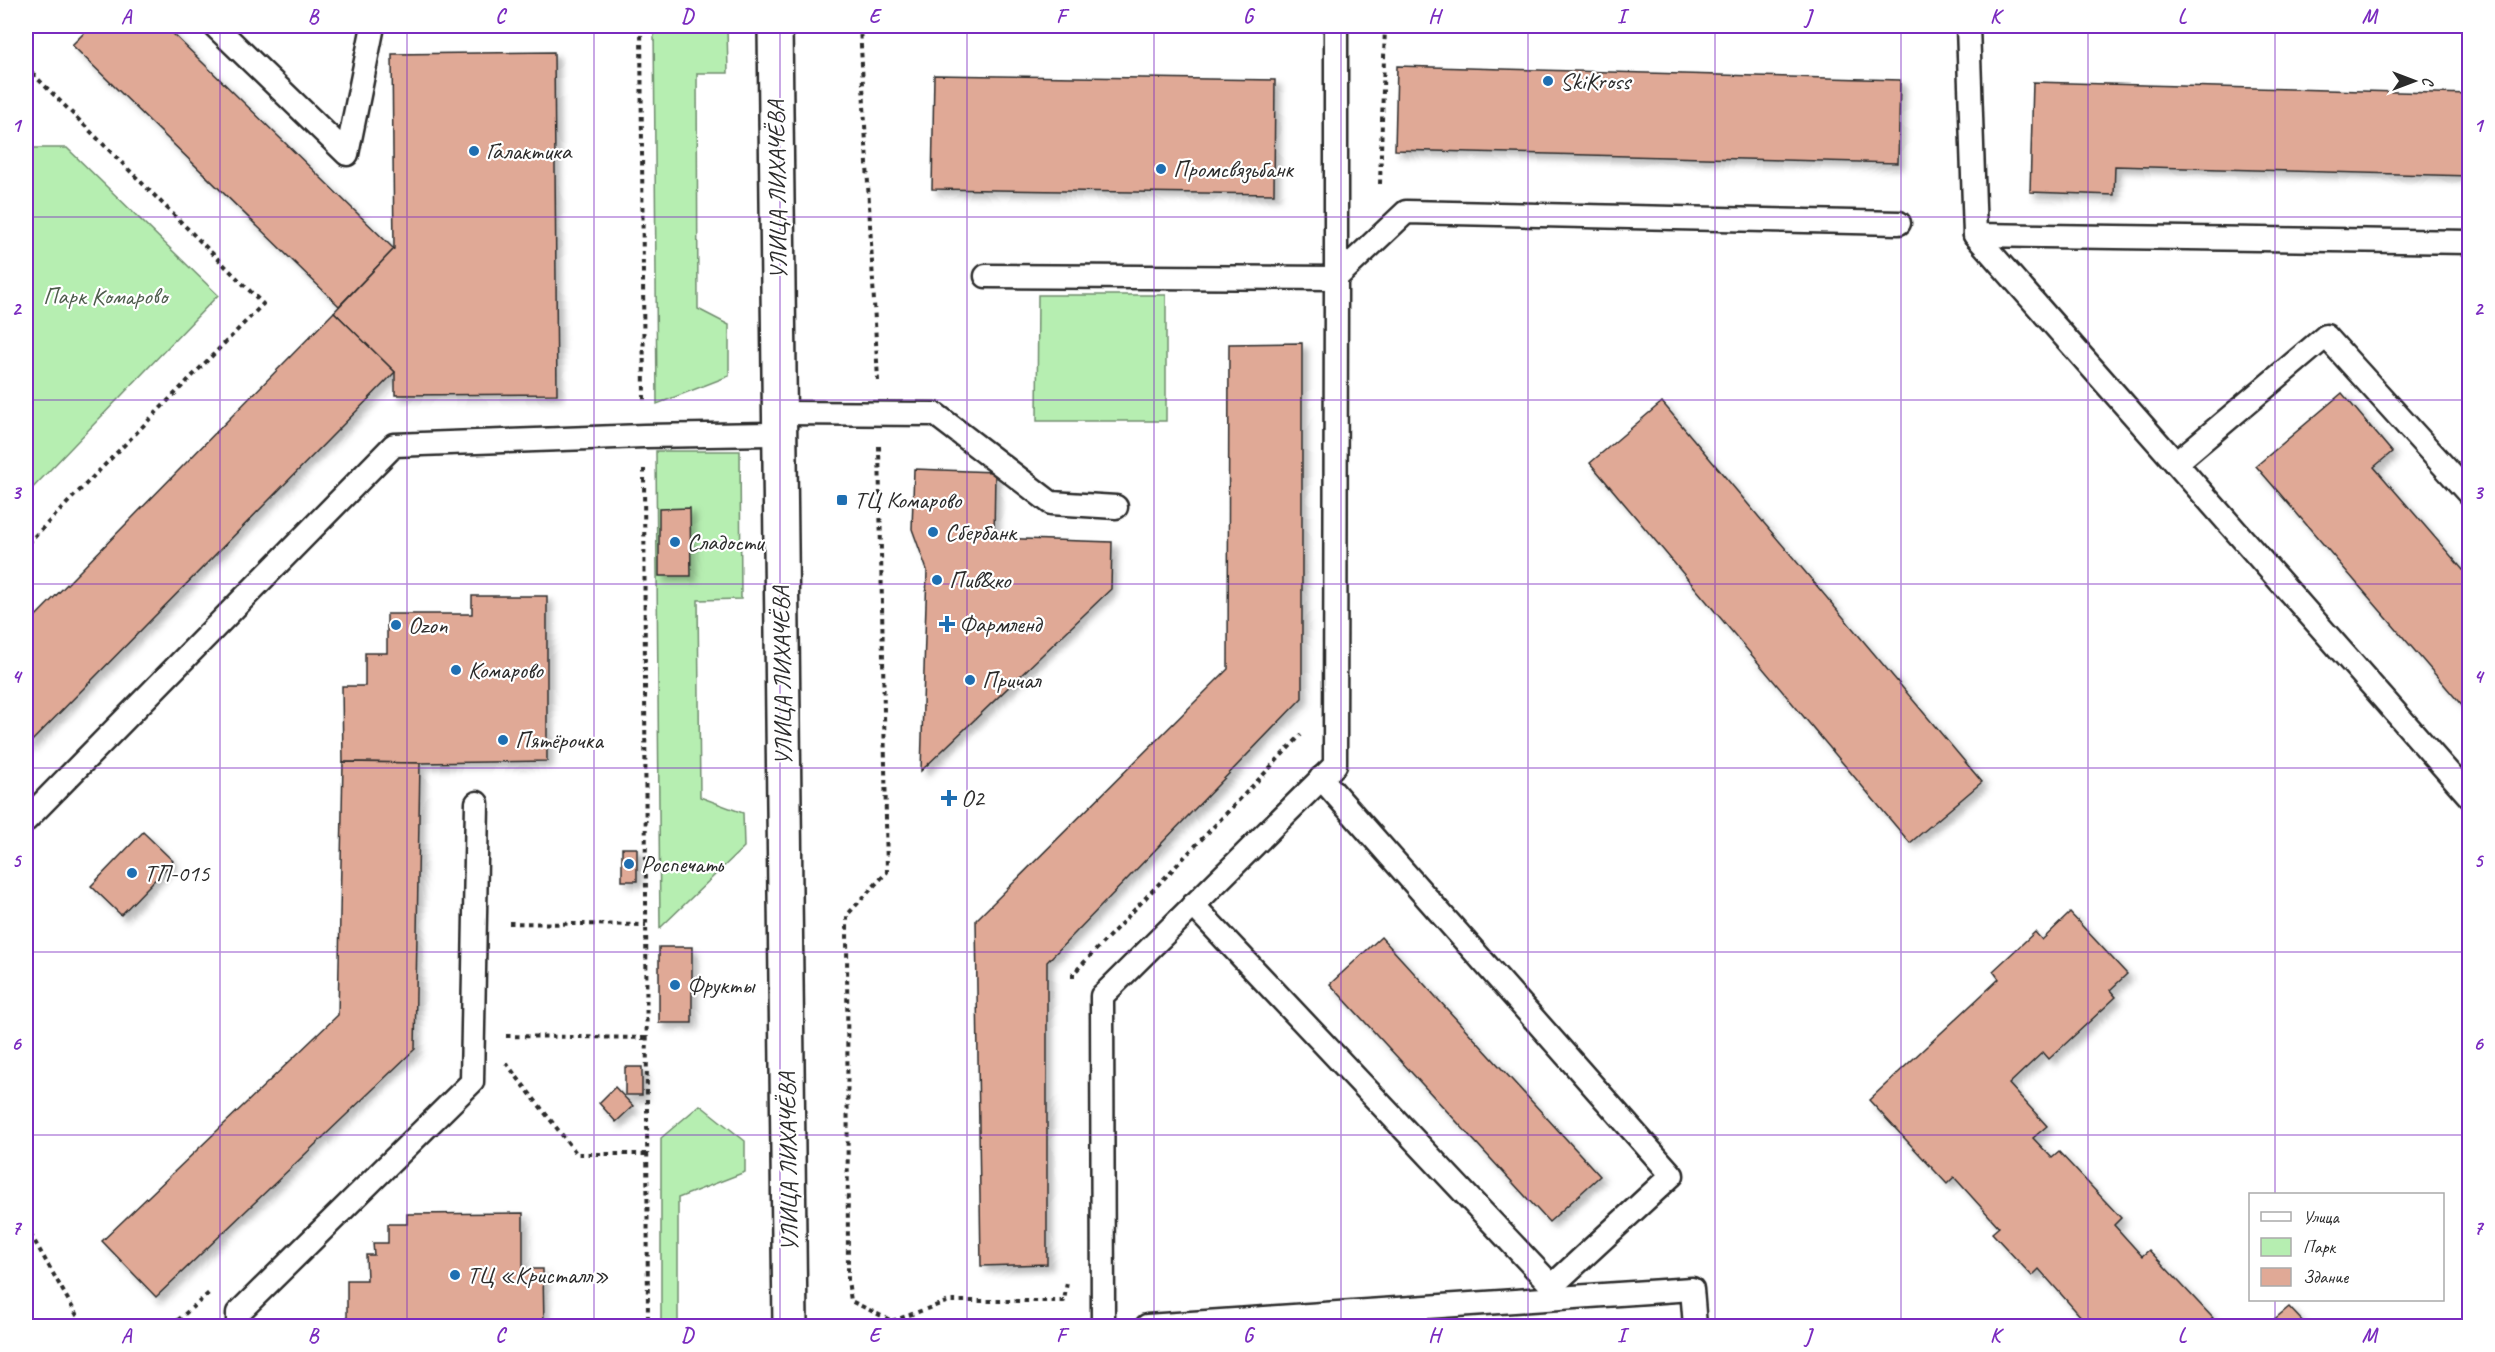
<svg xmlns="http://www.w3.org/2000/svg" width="2495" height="1352" font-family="Caveat,sans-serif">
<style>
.green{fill:#b6eeb1;stroke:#708c6e;stroke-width:1.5}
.building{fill:#e0a996;stroke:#2b2b2b;stroke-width:1.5;filter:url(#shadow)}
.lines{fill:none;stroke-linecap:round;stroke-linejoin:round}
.lane-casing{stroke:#2b2b2b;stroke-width:27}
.secondary-casing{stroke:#2b2b2b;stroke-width:38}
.path{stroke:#2b2b2b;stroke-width:4;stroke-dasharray:4.5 4.5;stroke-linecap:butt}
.lane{stroke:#fff;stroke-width:22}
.secondary{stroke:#fff;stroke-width:33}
.grid{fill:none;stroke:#7b2cbf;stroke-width:1.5;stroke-opacity:0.55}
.poi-dot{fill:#1f6fb2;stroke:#fff;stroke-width:2}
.labels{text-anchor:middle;stroke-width:4.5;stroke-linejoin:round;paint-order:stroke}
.poi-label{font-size:24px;fill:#2b2b2b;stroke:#fff;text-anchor:start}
.street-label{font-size:24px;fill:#2b2b2b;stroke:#fff}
.park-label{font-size:24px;fill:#4e5c4c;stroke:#fff}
.neatline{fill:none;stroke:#7b2cbf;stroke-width:2}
.grid-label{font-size:20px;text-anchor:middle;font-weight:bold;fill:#7b2cbf}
</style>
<defs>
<filter id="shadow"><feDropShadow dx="5.5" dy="5.5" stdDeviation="3" flood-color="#0004"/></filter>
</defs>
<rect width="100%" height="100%" fill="#fff"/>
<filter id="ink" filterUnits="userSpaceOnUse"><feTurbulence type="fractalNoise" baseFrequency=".0167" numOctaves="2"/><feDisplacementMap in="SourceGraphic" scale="12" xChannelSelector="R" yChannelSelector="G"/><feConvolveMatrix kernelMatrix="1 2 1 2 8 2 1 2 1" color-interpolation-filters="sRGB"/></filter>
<g filter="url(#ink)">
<g class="green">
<polygon points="654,26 727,26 728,73 697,73 698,309 729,325 729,376 657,404"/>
<polygon points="26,148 67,148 218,295 26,495"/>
<polygon points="1038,295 1166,295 1166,421 1037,421"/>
<polygon points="656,451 740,451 741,599 698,600 700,797 743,813 744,847 660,928"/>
<polygon points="700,1105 745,1141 745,1172 678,1198 678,1326 661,1326 661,1138"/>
</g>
<g class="building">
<polygon points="91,26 165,26 394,249 339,306 72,45"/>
<polygon points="554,52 557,394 395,395 395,372 334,312 394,249 392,54"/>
<polygon points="1397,66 1900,80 1898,163 1395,150"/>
<polygon points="934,75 1275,80 1274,194 932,189"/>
<polygon points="2033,82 2470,94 2470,176 2115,166 2114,195 2030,192"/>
<polygon points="334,312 395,372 26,747 26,626"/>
<polygon points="1302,343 1302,698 1047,962 1047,1264 981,1266 976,920 1228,669 1229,344"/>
<polygon points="2342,393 2392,452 2374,467 2470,578 2470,715 2256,466"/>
<polygon points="1662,402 1982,782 1910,843 1590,463"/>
<polygon points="914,469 995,472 994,538 1112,542 1111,589 921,771 927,570 912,529"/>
<polygon points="690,508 691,576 659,576 659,509"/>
<polygon points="472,596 547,596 547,761 420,763 343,762 342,686 365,686 365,653 387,653 387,614 472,614"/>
<polygon points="343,762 420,763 415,1049 156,1297 102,1241 338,1015"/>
<polygon points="143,832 173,861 121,915 91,886"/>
<rect x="622" y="848" width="15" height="33"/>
<polygon points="2070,913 2127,974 2110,990 2116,997 2049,1059 2043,1052 2009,1084 2047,1126 2033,1138 2052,1158 2059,1152 2121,1218 2114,1225 2142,1256 2149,1250 2213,1318 2206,1325 2208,1326 2089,1326 2039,1269 2032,1276 1992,1233 1999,1227 1954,1177 1947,1184 1869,1100 1999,979 1993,971 2035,932 2042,940"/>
<polygon points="1381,937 1600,1176 1549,1222 1330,984"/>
<rect x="659" y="947" width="33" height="76"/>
<rect x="625" y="1067" width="17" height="28"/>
<polygon points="615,1087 633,1106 616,1122 599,1103"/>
<polygon points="523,1213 523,1269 543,1269 544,1326 347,1326 347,1280 367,1280 366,1255 374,1255 373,1243 388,1243 388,1224 407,1224 407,1214"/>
<polygon points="2289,1307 2307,1326 2266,1326"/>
</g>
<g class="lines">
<g class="lane-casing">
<g id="lane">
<polyline points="215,26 347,154 373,26"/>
<polyline points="1968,26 1975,235 2470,242"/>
<polyline points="1975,235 2470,797"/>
<polyline points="986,276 1336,278 1336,26"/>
<polyline points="779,413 935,414 1051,503 1116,507"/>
<polyline points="2176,463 2326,336 2470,495"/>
<polyline points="26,820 394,445 644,436 779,434"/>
<polyline points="1193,905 1552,1286 1672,1175 1321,778"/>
<polyline points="238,1326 238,1313 472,1082 477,803"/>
<polyline points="1103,1326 1102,996 1335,765 1336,278 1406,212 1899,223"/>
<polyline points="1147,1326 1692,1289 1695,1326"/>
</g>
</g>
<g class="secondary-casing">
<polyline id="secondary" points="775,26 790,1326"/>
</g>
<g class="path">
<polyline points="641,26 644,402"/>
<polyline points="860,26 878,381"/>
<polyline points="26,67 263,304 26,545"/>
<polyline points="1380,184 1385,26"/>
<polyline points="879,446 887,872 847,915 848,1280 851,1301 892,1321 892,1326"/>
<polyline points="644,469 648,1326"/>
<polyline points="509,923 646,925"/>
<polyline points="1073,978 1073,974 1301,735"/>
<polyline points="506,1036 647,1038"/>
<polyline points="506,1063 577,1154 647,1154"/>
<polyline points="26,1226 83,1326"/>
<polyline points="892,1321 949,1301 1064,1301 1067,1282"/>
<polyline points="171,1326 209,1293"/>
</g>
<use href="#lane" class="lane"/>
<use href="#secondary" class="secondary"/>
</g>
</g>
<path class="grid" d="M220,26v1300M407,26v1300M594,26v1300M780,26v1300M967,26v1300M1154,26v1300M1341,26v1300M1528,26v1300M1715,26v1300M1901,26v1300M2088,26v1300M2275,26v1168M26,217h2444M26,400h2444M26,584h2444M26,768h2444M26,952h2444M26,1135h2444M2275,1300v26"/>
<g class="poi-dot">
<circle cx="1548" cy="81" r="6"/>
<circle cx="474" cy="151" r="6"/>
<circle cx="1161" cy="169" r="6"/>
<rect x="836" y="494" width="12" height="12" rx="3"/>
<circle cx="933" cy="532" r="6"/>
<circle cx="675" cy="542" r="6"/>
<circle cx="937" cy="580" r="6"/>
<path d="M944 615h6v6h6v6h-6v6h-6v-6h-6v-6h6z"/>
<circle cx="396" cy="625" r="6"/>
<circle cx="456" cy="670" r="6"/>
<circle cx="970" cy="680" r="6"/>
<circle cx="503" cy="740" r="6"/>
<path d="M946 789h6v6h6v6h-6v6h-6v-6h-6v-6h6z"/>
<circle cx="629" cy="864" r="6"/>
<circle cx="132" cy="873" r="6"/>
<circle cx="675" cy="985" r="6"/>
<circle cx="455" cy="1275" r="6"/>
</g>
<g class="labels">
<g class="poi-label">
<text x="1560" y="89">SkiKross</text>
<text x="486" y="159">Галактика</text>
<text x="1173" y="177">Промсвязьбанк</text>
<text x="854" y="508">ТЦ Комарово</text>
<text x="945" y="540">Сбербанк</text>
<text x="687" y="550">Сладости</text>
<text x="949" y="588">Пив&amp;ко</text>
<text x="959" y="632">Фармленд</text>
<text x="408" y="633">Ozon</text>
<text x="468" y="678">Комарово</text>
<text x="982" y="688">Причал</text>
<text x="515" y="748">Пятёрочка</text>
<text x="961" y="806">O2</text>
<text x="641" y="872">Роспечать</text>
<text x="144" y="881">ТП-015</text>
<text x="687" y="993">Фрукты</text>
<text x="467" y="1283">ТЦ «Кристалл»</text>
</g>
<g class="street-label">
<text transform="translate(777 190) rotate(-91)" y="8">УЛИЦА ЛИХАЧЁВА</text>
<text transform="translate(782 676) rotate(-91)" y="8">УЛИЦА ЛИХАЧЁВА</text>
<text transform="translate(788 1162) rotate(-91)" y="8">УЛИЦА ЛИХАЧЁВА</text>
</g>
<g class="park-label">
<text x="105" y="304">Парк Комарово</text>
</g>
</g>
<rect width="2495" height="1352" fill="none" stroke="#fff" stroke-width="66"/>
<rect x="2249" y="1193" width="195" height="108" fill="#ffffff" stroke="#aaaaaa" stroke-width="1.5"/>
<rect x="2261" y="1212" width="30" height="9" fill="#ffffff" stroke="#aaaaaa" stroke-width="1.5"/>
<text x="2303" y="1223" font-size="18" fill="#2b2b2b">Улица</text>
<rect x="2261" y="1238" width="30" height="18" fill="#b6eeb1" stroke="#aaaaaa" stroke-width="1.5"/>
<text x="2303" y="1253" font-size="18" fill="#2b2b2b">Парк</text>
<rect x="2261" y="1268" width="30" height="18" fill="#e0a996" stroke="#aaaaaa" stroke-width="1.5"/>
<text x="2303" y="1283" font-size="18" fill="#2b2b2b">Здание</text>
<g transform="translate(2414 81) rotate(90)" stroke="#ffffff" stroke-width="4.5" paint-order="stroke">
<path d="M0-4.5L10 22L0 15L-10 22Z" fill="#2b2b2b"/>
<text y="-9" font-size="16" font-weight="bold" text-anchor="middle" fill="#2b2b2b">С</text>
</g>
<rect x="33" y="33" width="2429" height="1286" class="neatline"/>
<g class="grid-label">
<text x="126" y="23">A</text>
<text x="313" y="23">B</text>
<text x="500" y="23">C</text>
<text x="687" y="23">D</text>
<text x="874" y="23">E</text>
<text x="1061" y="23">F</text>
<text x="1248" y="23">G</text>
<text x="1434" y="23">H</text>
<text x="1621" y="23">I</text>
<text x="1808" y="23">J</text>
<text x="1995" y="23">K</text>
<text x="2182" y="23">L</text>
<text x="2369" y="23">M</text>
<text x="16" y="132">1</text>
<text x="2478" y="132">1</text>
<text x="16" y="315">2</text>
<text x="2478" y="315">2</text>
<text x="16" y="499">3</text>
<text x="2478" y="499">3</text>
<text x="16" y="683">4</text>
<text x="2478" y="683">4</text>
<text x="16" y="867">5</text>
<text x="2478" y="867">5</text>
<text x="16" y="1050">6</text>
<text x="2478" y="1050">6</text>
<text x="16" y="1234">7</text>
<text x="2478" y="1234">7</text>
<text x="126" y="1342">A</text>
<text x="313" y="1342">B</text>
<text x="500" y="1342">C</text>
<text x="687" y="1342">D</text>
<text x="874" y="1342">E</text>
<text x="1061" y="1342">F</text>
<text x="1248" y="1342">G</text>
<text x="1434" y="1342">H</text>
<text x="1621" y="1342">I</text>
<text x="1808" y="1342">J</text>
<text x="1995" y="1342">K</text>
<text x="2182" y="1342">L</text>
<text x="2369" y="1342">M</text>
</g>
</svg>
